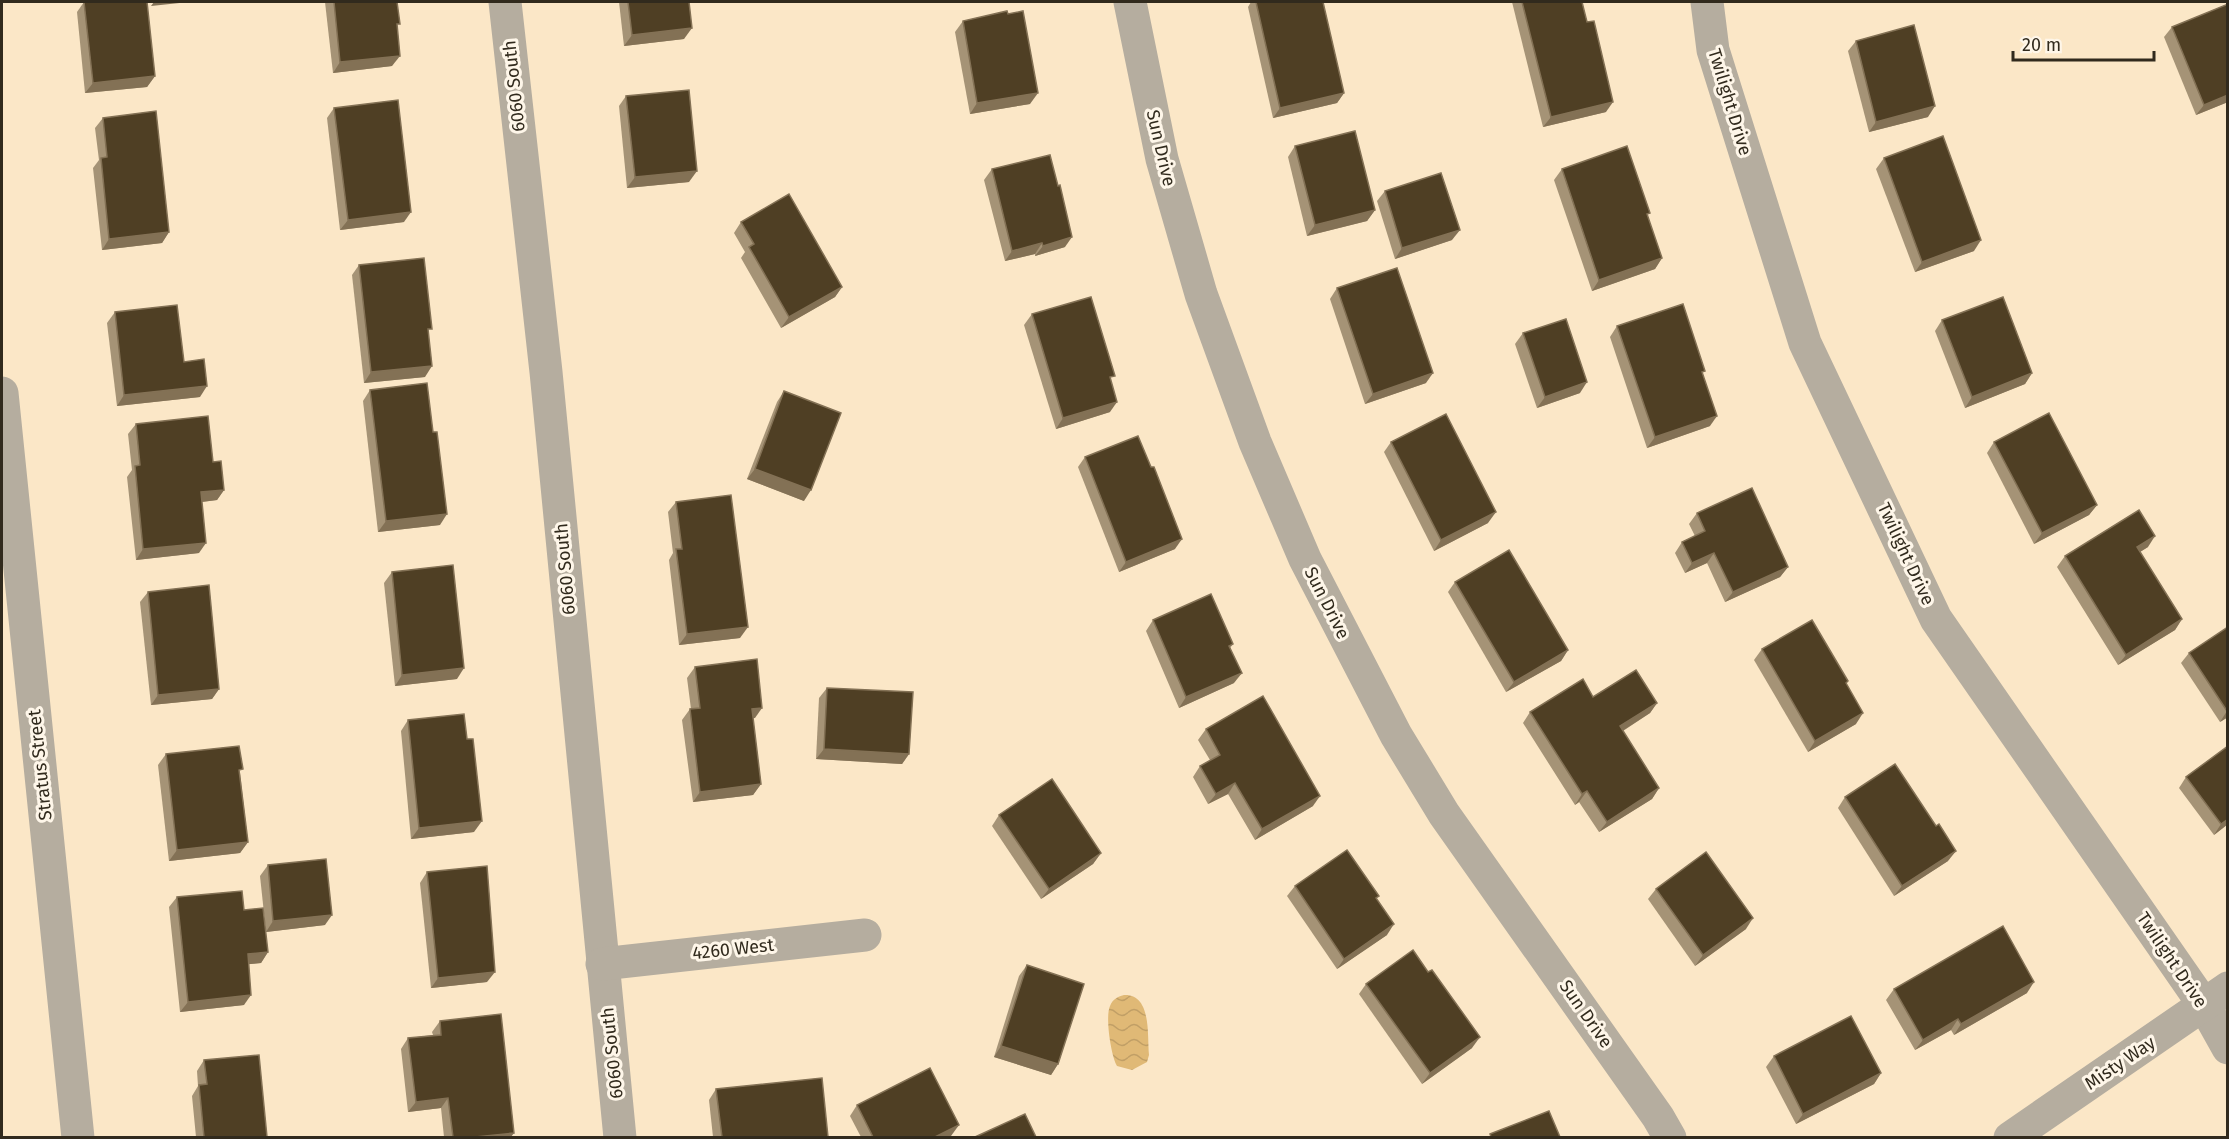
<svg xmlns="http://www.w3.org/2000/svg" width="2229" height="1139" font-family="'Fira Sans',sans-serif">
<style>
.water{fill:url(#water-waves)}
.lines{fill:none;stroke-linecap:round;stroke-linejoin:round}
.minor{stroke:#b5ad9f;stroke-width:33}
.wall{fill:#a59376}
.shaded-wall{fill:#837155}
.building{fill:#4f3f24;stroke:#837155;stroke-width:1.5}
.labels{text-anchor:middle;stroke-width:6;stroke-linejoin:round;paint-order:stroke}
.street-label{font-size:18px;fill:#312a1d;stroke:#fef6e9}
</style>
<defs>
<pattern id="water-waves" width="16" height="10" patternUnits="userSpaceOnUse" patternTransform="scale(1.5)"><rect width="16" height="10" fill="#e0b976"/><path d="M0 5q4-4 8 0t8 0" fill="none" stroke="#c19f66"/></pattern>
</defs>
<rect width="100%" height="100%" fill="#fbe7c7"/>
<path class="water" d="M1124,995c28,-1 23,40 25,60l-2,7 -15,8 -15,-4c-6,-10 -12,-49 -7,-60 3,-7 7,-9 14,-11z"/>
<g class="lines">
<g class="minor">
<polyline points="505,2 546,372 620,1138"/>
<polyline points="1130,2 1162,159 1201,294 1255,442 1305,559 1396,735 1444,814 1658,1117 1670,1138"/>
<polyline points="1707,2 1713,50 1805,343 1936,619 2204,1005 2228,1048"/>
<polyline points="2,393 78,1138"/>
<polyline points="602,964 865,935"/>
<polyline points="2010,1138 2228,988"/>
</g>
</g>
<g class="wall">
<polygon points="84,2 155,76 147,87 85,93 77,12"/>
<polygon points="325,2 397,2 397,28 392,66 333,73"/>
<polygon points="619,2 689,2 684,39 624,46"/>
<polygon points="1251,2 1323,2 1344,93 1337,103 1273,118 1248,7"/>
<polygon points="1512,2 1582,2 1606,112 1543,127"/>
<polygon points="2228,4 2228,102 2196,115 2164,37 2172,27"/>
<polygon points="963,21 1030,104 970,114 955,32"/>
<polygon points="1856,41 1928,117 1869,132 1848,51"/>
<polygon points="626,96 689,182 627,188 619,106"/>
<polygon points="334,108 404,222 340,230 327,118"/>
<polygon points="103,118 169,232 162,243 102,250 93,168 99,160 95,128"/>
<polygon points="1295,146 1375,210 1367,221 1307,236 1288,157"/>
<polygon points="1884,158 1974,251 1915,272 1876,169"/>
<polygon points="992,169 1065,247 1035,256 1035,254 1005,261 984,180"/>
<polygon points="1562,169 1662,258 1655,269 1592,291 1554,180"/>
<polygon points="1385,191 1452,240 1395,259 1377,201"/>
<polygon points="741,222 842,287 835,297 781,328 741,258 745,252 734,233"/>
<polygon points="359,265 428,334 425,377 364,383 352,275"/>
<polygon points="1337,288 1426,383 1365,404 1330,299"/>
<polygon points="115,312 184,362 200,397 117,406 107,323"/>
<polygon points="1032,314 1110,412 1056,429 1024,325"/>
<polygon points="1942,320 2032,373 2025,384 1965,408 1935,331"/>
<polygon points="1617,326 1703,374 1710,426 1647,448 1610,337"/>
<polygon points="1523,333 1580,393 1537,408 1515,344"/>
<polygon points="370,390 440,525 378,532 363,401"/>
<polygon points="784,391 804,501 747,479 777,402"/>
<polygon points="136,424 213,462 224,490 217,500 202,502 199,553 136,560 127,477 132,470 128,434"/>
<polygon points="1391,442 1488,523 1434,551 1384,452"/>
<polygon points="1994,442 2097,505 2089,515 2034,544 1987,453"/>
<polygon points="1085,457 1151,467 1175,549 1119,572 1078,467"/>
<polygon points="676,502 740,638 679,645 669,560 673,553 668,512"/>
<polygon points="1697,513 1788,567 1780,577 1725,602 1707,563 1685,573 1675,553 1682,542 1695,536 1689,524"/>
<polygon points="2148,547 2140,552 2182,619 2175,630 2118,665 2057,567 2065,556"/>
<polygon points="392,572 457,679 395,686 384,583"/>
<polygon points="1455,582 1568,650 1561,661 1506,692 1448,592"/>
<polygon points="148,592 219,689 212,699 151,705 140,602"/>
<polygon points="1153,620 1233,644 1230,648 1234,683 1179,708 1146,631"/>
<polygon points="2228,627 2228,717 2220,722 2181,663 2189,653"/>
<polygon points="1762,649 1846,684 1856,724 1808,752 1754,660"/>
<polygon points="695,667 755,718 753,718 761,784 753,795 693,802 682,720 690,709 691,709 687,678"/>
<polygon points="827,688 909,754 902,764 816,759 819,698"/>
<polygon points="1593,697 1657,703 1650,713 1623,731 1659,788 1652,799 1599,832 1579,802 1575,805 1523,723 1530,712"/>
<polygon points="408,720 474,832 411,839 401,731"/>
<polygon points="1206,729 1313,806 1255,840 1228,794 1208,804 1193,777 1200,766 1210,760 1198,740"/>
<polygon points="2228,746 2228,824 2214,835 2179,788 2186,777"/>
<polygon points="166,754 240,773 248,842 240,853 169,861 158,765"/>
<polygon points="1845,797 1936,826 1948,861 1894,896 1838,808"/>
<polygon points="999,815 1101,853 1093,864 1041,899 992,826"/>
<polygon points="268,865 325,925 266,932 260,876"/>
<polygon points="427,872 487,982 431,988 420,883"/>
<polygon points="1295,886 1377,899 1387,935 1337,969 1287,896"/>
<polygon points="1656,889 1746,929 1695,966 1648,899"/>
<polygon points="177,897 244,910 268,952 261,963 249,964 244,1005 180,1012 169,907"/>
<polygon points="1027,965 1058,1064 1051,1075 994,1057 1019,976"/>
<polygon points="1366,984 1472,1048 1422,1084 1359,994"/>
<polygon points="1894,989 2027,993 1954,1035 1951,1030 1915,1050 1886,1000"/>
<polygon points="440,1021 511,1137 444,1137 441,1108 408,1112 401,1049 408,1038 433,1035 432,1032"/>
<polygon points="1774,1056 1881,1073 1874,1084 1796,1124 1766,1067"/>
<polygon points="204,1060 267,1137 196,1137 192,1096 198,1086 197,1071"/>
<polygon points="716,1089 828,1137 713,1137 709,1100"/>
<polygon points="857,1105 951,1136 948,1137 861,1137 850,1116"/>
</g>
<g class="shaded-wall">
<polygon points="154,2 189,2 151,6"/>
<polygon points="692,28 684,39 624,46 632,35"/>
<polygon points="400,56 392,66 333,73 340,62"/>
<polygon points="155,76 147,87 85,93 93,83"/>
<polygon points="1038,93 1030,104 970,114 977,103"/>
<polygon points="1344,93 1337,103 1273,118 1280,108"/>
<polygon points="2228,95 2228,102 2196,115 2204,105"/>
<polygon points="1613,102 1606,112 1543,127 1551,117"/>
<polygon points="1935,106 1928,117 1869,132 1876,122"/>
<polygon points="697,171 689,182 627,188 635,177"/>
<polygon points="1375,210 1367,221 1307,236 1315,225"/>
<polygon points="411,212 404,222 340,230 348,220"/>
<polygon points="1460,230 1452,240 1395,259 1402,248"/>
<polygon points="169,232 162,243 102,250 109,239"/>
<polygon points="1072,237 1065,247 1035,256 1043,246"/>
<polygon points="1981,240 1974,251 1915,272 1922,262"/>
<polygon points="1042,243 1035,254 1005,261 1012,251"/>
<polygon points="1662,258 1655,269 1592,291 1599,280"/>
<polygon points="842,287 835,297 781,328 789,317"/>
<polygon points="432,366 425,377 364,383 371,372"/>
<polygon points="1433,373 1426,383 1365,404 1373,394"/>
<polygon points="2032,373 2025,384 1965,408 1972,397"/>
<polygon points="1587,382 1580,393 1537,408 1545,397"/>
<polygon points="207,386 200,397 117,406 124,395"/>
<polygon points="1117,402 1110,412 1056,429 1063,418"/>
<polygon points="1717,416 1710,426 1647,448 1655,437"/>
<polygon points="755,469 811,490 804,501 747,479"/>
<polygon points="224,490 217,500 193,503 201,492"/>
<polygon points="2097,505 2089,515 2034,544 2042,533"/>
<polygon points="1496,512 1488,523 1434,551 1441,540"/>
<polygon points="447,514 440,525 378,532 386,521"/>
<polygon points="2155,536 2148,547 2130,558 2137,547"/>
<polygon points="1182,539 1175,549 1119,572 1126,562"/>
<polygon points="206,543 199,553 136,560 143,549"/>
<polygon points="1714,553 1707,563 1685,573 1692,563"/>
<polygon points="1788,567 1780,577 1725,602 1733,592"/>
<polygon points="2182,619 2175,630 2118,665 2126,655"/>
<polygon points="748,627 740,638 679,645 687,634"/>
<polygon points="1568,650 1561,661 1506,692 1514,682"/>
<polygon points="464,668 457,679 395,686 402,675"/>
<polygon points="1242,673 1234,683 1179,708 1186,697"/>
<polygon points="219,689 212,699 151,705 158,695"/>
<polygon points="1657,703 1650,713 1613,737 1620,726"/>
<polygon points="762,708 755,718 745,719 752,709"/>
<polygon points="2227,711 2228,717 2220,722"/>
<polygon points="1863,713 1856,724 1808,752 1815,741"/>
<polygon points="824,749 909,754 902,764 816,759"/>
<polygon points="1235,783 1228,794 1208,804 1216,794"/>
<polygon points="761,784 753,795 693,802 700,792"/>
<polygon points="1659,788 1652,799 1599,832 1607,822"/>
<polygon points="1587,791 1579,802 1575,805 1582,794"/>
<polygon points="1320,796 1313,806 1255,840 1262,829"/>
<polygon points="2228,819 2228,824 2214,835 2221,824"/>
<polygon points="482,821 474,832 411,839 419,828"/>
<polygon points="248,842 240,853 169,861 177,850"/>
<polygon points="1956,851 1948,861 1894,896 1902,886"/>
<polygon points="1101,853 1093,864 1041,899 1049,889"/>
<polygon points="332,915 325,925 266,932 273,921"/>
<polygon points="1753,918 1746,929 1695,966 1703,955"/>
<polygon points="1394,924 1387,935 1337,969 1344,959"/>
<polygon points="268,952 261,963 240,965 248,954"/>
<polygon points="495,972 487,982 431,988 438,978"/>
<polygon points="2034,982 2027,993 1954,1035 1961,1024"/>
<polygon points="251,995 244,1005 180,1012 188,1002"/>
<polygon points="1958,1019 1951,1030 1915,1050 1923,1040"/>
<polygon points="1480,1037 1472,1048 1422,1084 1430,1073"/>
<polygon points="1001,1046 1058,1064 1051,1075 994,1057"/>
<polygon points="1881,1073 1874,1084 1796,1124 1803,1114"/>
<polygon points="448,1098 441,1108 408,1112 416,1102"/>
<polygon points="959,1125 951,1136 948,1137 935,1137"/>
<polygon points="514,1133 511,1137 475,1137"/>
</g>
<g class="building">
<polygon points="84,2 147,2 155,76 93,83"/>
<polygon points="334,2 397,2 400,24 397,24 400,56 340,62"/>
<polygon points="628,2 689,2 692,28 632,35"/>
<polygon points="1256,2 1323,2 1344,93 1280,108"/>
<polygon points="1522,2 1582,2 1587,22 1594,21 1613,102 1551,117"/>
<polygon points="2228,4 2228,95 2204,105 2172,27"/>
<polygon points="1007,11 1008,14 1023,11 1038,93 977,103 963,21"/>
<polygon points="1914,25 1935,106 1876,122 1856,41"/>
<polygon points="689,90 697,171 635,177 626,96"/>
<polygon points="398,100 411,212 348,220 334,108"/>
<polygon points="156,111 169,232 109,239 101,158 107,157 103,118"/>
<polygon points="1355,131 1375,210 1315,225 1295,146"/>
<polygon points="1943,136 1981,240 1922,262 1884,158"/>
<polygon points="1627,146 1650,213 1647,214 1662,258 1599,280 1562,169"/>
<polygon points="1050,155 1058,186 1060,185 1072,237 1043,246 1042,243 1012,251 992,169"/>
<polygon points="1441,173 1460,230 1402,248 1385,191"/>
<polygon points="789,194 842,287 789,317 749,247 754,244 741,222"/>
<polygon points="424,258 432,329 428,329 432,366 371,372 359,265"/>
<polygon points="1397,268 1433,373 1373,394 1337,288"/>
<polygon points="1091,297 1115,376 1110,377 1117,402 1063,418 1032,314"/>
<polygon points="2003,297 2032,373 1972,397 1942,320"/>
<polygon points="1683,304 1705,371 1702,372 1717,416 1655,437 1617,326"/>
<polygon points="177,305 184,362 204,359 207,386 124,395 115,312"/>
<polygon points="1566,319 1587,382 1545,397 1523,333"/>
<polygon points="427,383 433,432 437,432 447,514 386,521 370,390"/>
<polygon points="784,391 841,413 811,490 755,469"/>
<polygon points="2049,413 2097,505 2042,533 1994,442"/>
<polygon points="1446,414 1496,512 1441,540 1391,442"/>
<polygon points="208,416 213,462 221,461 224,490 201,492 206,543 143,549 135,466 140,465 136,424"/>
<polygon points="1138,436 1151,467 1154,467 1182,539 1126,562 1085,457"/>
<polygon points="1752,488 1788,567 1733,592 1714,553 1692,563 1682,542 1705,531 1697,513"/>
<polygon points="731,495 748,627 687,634 676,549 682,549 676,502"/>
<polygon points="2139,510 2155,536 2137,547 2182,619 2126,655 2065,556"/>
<polygon points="1509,550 1568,650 1514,682 1455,582"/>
<polygon points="453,565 464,668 402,675 392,572"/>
<polygon points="209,585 219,689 158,695 148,592"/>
<polygon points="1211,594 1233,644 1229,646 1242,673 1186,697 1153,620"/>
<polygon points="1812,620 1848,681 1846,683 1863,713 1815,741 1762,649"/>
<polygon points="2228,627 2228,711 2227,711 2189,653"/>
<polygon points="757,659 762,708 752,709 761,784 700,792 690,709 700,708 695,667"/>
<polygon points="1636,670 1657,703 1620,726 1659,788 1607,822 1587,791 1582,794 1530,712 1583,679 1593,697"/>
<polygon points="827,688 913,692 909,754 824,749"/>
<polygon points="1263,696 1320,796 1262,829 1235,783 1216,794 1200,766 1220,755 1206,729"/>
<polygon points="464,714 467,739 473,739 482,821 419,828 408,720"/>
<polygon points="239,746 243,769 239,770 248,842 177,850 166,754"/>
<polygon points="2228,746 2228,819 2221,824 2186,777"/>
<polygon points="1895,764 1936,826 1939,824 1956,851 1902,886 1845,797"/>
<polygon points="1052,779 1101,853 1049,889 999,815"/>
<polygon points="1347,850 1379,896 1376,898 1394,924 1344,959 1295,886"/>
<polygon points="1706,852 1753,918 1703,955 1656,889"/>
<polygon points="326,859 332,915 273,921 268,865"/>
<polygon points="487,866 495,972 438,978 427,872"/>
<polygon points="242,891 244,910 263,908 268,952 248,954 251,995 188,1002 177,897"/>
<polygon points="2003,926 2034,982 1961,1024 1958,1019 1923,1040 1894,989"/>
<polygon points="1413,950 1428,972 1432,970 1480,1037 1430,1073 1366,984"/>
<polygon points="1027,965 1084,984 1058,1064 1001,1046"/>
<polygon points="501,1014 514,1133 475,1137 453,1137 448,1098 416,1102 408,1038 441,1035 440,1021"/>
<polygon points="1851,1016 1881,1073 1803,1114 1774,1056"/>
<polygon points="259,1055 267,1137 204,1137 199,1085 207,1084 204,1060"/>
<polygon points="930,1068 959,1125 935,1137 873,1137 857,1105"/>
<polygon points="822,1078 828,1137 722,1137 716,1089"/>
<polygon points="1549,1111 1560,1137 1491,1137 1490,1134"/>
<polygon points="1025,1114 1036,1137 975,1137"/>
</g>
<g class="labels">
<g class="street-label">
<text transform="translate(514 86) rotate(-96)" y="6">6060 South</text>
<text transform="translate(1730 102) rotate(73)" y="6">Twilight Drive</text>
<text transform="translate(1161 148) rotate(77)" y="6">Sun Drive</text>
<text transform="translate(1906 554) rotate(65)" y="6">Twilight Drive</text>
<text transform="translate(565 569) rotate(-95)" y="6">6060 South</text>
<text transform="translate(1327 603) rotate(63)" y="6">Sun Drive</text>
<text transform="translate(40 765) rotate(-96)" y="6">Stratus Street</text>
<text transform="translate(733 949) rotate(-6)" y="6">4260 West</text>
<text transform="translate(2172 960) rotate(56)" y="6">Twilight Drive</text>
<text transform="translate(1586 1014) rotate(55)" y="6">Sun Drive</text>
<text transform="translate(612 1053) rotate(-96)" y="6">6060 South</text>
<text transform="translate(2120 1063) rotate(-34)" y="6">Misty Way</text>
</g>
</g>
<rect width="2229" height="1139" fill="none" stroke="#312a1d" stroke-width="6"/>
<path d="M2013 51v9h141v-9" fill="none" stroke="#312a1d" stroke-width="3"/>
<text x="2022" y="51" font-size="18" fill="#312a1d" stroke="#fef6e9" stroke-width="4.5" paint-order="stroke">20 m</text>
</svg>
